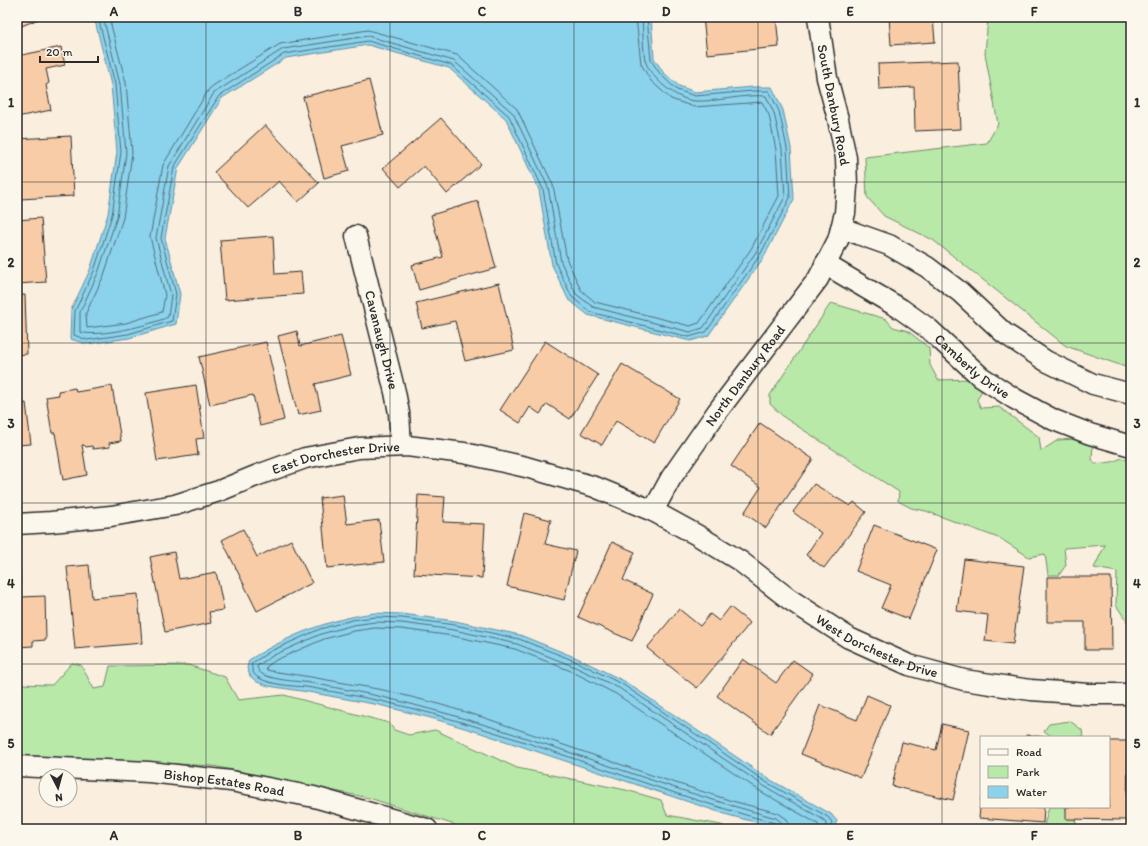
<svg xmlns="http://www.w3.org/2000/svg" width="1148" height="846" font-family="Itim,sans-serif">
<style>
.green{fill:#b8e9a9;stroke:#728a6a}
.water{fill:#8bd2ec;stroke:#658f9f}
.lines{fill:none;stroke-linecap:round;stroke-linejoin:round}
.shore{stroke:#516e78;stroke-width:1}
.building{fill:#f8cca7;stroke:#2b2b2b}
.minor-casing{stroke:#2b2b2b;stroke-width:23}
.minor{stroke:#fbf7ec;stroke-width:20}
.grid{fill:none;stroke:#2b2b2b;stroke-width:1;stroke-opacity:0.55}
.labels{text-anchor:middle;stroke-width:3;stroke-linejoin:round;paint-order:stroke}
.street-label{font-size:14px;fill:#2b2b2b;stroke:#fbf7ec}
.neatline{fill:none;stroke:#2b2b2b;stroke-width:1.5}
.grid-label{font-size:13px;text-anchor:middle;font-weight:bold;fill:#2b2b2b}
</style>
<rect width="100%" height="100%" fill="#faeede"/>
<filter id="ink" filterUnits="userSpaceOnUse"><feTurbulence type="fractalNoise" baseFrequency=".025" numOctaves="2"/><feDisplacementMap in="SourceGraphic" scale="8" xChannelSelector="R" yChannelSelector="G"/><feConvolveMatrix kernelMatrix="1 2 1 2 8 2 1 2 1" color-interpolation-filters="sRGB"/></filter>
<g filter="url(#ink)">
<g class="green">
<polygon points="988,17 1131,17 1131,369 1066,346 933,240 884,216 867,197 865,157 987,143 998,124 985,54"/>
<polygon points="831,303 886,319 893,327 908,331 929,348 930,365 938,380 972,379 983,388 977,400 981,408 999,407 1039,437 1041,451 1058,440 1076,439 1093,445 1092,459 1095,464 1112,462 1122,458 1131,462 1131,549 1128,558 1131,561 1131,620 1128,623 1116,605 1117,572 1094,568 1105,545 1064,548 1066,565 1059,575 1048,575 1045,554 1029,557 1001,539 926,511 911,508 898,501 899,492 785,418 770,404 770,395"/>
<polygon points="72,663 81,665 94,689 105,687 110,666 188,665 225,677 238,700 284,695 389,723 394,730 409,735 435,730 517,768 626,790 661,800 667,815 721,825 730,829 468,829 369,798 213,766 17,755 17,684 52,685"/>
<polygon points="1070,721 1082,730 1083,737 1053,737 1044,731 1049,724"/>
<polygon points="1049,807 1066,807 1067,817 1075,819 1077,829 1043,829"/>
</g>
<g class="water">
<polygon points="94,17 651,17 654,58 663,72 679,86 695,92 753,87 772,87 783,110 791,148 794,199 764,257 708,336 690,341 588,315 568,299 552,265 539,190 506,119 449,68 368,45 286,58 222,98 178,168 165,238 180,294 176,324 129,338 87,344 70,339 71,310 90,270 108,214 117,152 111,85"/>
<path d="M374,613l28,1 53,7 65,14 57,23 47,23 145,98 62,35 6,7 -4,8h-52l-53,-14 -247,-82 -50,-15 -52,-13 -71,-13 -40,-6 -11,-4 -7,-6 -3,-8 2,-8c38,-24 80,-41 125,-47z"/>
</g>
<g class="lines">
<g class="shore">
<polyline points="98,17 115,84 121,152 112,215 94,271 75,311 74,335 87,340 128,334 172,321 176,294 161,238 174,167 219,96 284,54 368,41 451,65 509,116 543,189 556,264 572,297 590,312 689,337 706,332 760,255 790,198 787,148 779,111 769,91 753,91 695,96 677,90 660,74 651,60 647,17"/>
<path d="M103,17l17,67 6,69 -9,64 -19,56 -18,39v20c17,6 71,-7 88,-15l3,-22 -15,-57 13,-72 45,-73 69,-44 85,-13 86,25 59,52 35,74 13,75 15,32 17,13 97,25 13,-4 53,-76 29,-55 -3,-48 -8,-36 -8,-17c-24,-2 -47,6 -71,5 -18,-1 -45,-23 -50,-41 -2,-11 -2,-31 -3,-43"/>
<polyline points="109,17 126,83 132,153 123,218 104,275 86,313 87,328 126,323 162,312 165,295 150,237 163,165 209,89 214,85 280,44 368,30 457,55 517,109 553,185 567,260 581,290 595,302 690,326 699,323 751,249 779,196 776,150 769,115 762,102 694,107 671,99 651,81 641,64 636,17"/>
<path d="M778,829l-1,-4 -2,-2c-133,-35 -260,-92 -394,-122 -25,-5 -50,-10 -75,-14 -13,-1 -35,-2 -47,-9 -6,-3 -8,-9 -7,-15l19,-12 49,-22 32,-9 23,-3 27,1 53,7 64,14 56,22 47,23 144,98 62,35 4,5 -2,7"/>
<path d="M783,829l-1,-6 -6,-5c-126,-33 -246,-85 -373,-116 -30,-8 -61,-13 -92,-19 -13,-2 -28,-2 -41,-6 -7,-2 -12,-4 -13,-11l17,-11 47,-21 32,-9 22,-3 27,1 52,7 63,14 56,22 46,22 145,98 60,34 2,3 -1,6"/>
<polyline points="789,829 787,819 778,813 732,801 660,778 485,718 435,703 383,690 311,677 271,671 267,670 266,667 276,660 324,639 354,631 375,628 401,629 453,636 515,649 571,671 616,694 760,791 818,824 819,829"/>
</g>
</g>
<g class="building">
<polygon points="17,17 43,17 17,28"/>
<polygon points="703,17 776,17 779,47 707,54"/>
<polygon points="889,17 933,17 935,42 891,45"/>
<polygon points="61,47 65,65 46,69 49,83 46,85 51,110 17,117 17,56"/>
<polygon points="958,61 961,129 915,131 914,87 879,89 878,64"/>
<polygon points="369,80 383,135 342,146 349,171 324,178 303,97"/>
<polygon points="441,118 481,164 447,194 424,166 400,187 383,168"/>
<polygon points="265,125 319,183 298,202 279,181 248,208 214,172"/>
<polygon points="71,136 74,196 20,199 20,189 17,187 17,175 19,175 18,164 17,164 17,139"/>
<polygon points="478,201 496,268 419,290 412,265 443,257 431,215"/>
<polygon points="41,218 46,282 17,284 17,220"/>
<polygon points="273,236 275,274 301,272 303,294 225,300 220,240"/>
<polygon points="499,283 514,350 465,361 455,321 422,328 416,303"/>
<polygon points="17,295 25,295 27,354 17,355"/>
<polygon points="297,331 300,346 341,336 351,375 315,384 321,410 298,415 278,336"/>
<polygon points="545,341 598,375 570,419 547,404 540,414 530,407 520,423 500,410"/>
<polygon points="266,342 284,420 260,426 253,395 210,405 199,357"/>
<polygon points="622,364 680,399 654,443 616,421 602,445 581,433"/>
<polygon points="196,385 204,438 196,439 198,455 157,461 146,393"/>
<polygon points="112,386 121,441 109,443 110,447 93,449 92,446 86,447 84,445 82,445 87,475 63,480 55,433 52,433 46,397 59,395 58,391 75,388 76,392"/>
<polygon points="26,403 31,444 17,445 17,404"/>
<polygon points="760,423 813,459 766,528 744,513 761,487 731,466"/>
<polygon points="814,484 850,506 854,502 866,512 824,568 806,555 821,533 793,512"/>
<polygon points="343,495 347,524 379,520 384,562 327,568 320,498"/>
<polygon points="418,495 445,497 443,522 485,524 482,578 414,574"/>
<polygon points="524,513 551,520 545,544 576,551 564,600 507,586"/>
<polygon points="874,525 937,550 909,619 881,608 891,585 856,571"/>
<polygon points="243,529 257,557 291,540 312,583 257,611 222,540"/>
<polygon points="612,542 635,552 623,580 653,594 632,641 578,617"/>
<polygon points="174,552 179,579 216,572 224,610 209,612 211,623 165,632 150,557"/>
<polygon points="964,559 1024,566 1013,644 985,641 988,615 957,611"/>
<polygon points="89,565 92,598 138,594 142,643 75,649 67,567"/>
<polygon points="17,570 20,570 21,597 45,596 46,640 33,641 33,646 17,647"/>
<polygon points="1047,577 1111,577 1112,650 1085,650 1085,622 1047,622"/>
<polygon points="730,607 750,623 697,688 647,648 679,609 700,626 710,614 719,621"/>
<polygon points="743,659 776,683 793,660 813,674 770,734 717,696"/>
<polygon points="867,695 890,705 861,778 801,754 820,705 857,720"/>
<polygon points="942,724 969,730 953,800 892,786 902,742 936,750"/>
<polygon points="1026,735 1045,737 1026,737"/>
<polygon points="1109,741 1128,741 1127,820 1066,819 1066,807 1109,807"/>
<polygon points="981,797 981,807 1044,807 1043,823 979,818"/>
</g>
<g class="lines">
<g class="minor-casing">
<g id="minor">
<polyline points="841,228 889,245 927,267 960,292 1004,333 1046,361 1093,384 1131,394"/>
<path id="s1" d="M356,236l39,156 4,21 2,33"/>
<path id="s2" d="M825,264l76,45 28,20 52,48 34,22 39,21 36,14 41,12"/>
<path id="s3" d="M653,511l18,-33 46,-66 101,-133 20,-39 7,-27 2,-27 -1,-28 -8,-39 -11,-41 -9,-61"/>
<path id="s4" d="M17,524l34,-2 60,-6 64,-11 44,-14 39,-16 47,-17 54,-10 48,-2 57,7 62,14 69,20 58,24 44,24 43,26 49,38 60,39 60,27 55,15 67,10 58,4h42"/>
<path id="s5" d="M17,766l132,6 82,9 83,16 113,32"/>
</g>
</g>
<use href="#minor" class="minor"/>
</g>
</g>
<path class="grid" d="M206,17v812M390,17v812M574,17v812M758,17v812M942,17v812M17,182h1114M17,343h1114M17,503h1114M17,664h1114"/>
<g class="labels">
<g class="street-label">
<text transform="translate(834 105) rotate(79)" y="5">South Danbury Road</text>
<text dy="5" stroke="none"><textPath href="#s1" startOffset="107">Cavanaugh Drive</textPath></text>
<text dy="5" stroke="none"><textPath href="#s2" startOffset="180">Camberly Drive</textPath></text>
<text dy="5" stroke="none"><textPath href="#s3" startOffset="164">North Danbury Road</textPath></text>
<text dy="5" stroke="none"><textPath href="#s4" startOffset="328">East Dorchester Drive</textPath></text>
<text dy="5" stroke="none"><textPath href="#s4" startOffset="919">West Dorchester Drive</textPath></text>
<text dy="5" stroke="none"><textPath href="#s5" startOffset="208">Bishop Estates Road</textPath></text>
</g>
</g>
<rect width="1148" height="846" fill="none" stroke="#fbf7ec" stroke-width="44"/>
<rect x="980" y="736" width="130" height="72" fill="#fbf7ec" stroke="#a8a59f"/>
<rect x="988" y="749" width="20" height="6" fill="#fbf7ec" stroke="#a8a59f"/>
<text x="1016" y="756" font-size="12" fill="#2b2b2b">Road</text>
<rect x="988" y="766" width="20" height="12" fill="#b8e9a9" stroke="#a8a59f"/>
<text x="1016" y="776" font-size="12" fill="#2b2b2b">Park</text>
<rect x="988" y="786" width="20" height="12" fill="#8bd2ec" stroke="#a8a59f"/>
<text x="1016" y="796" font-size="12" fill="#2b2b2b">Water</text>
<g transform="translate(58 788) rotate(174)"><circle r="19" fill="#fbf7ec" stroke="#a8a59f"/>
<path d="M0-3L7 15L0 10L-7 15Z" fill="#2b2b2b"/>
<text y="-6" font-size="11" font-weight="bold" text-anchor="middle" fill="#2b2b2b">N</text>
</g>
<path d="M40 56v6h58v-6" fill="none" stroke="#2b2b2b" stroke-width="2"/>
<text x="46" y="56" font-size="12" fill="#2b2b2b" stroke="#fbf7ec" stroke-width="3" paint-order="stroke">20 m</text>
<rect x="22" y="22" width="1104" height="802" class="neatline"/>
<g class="grid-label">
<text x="114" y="16">A</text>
<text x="298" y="16">B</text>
<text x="482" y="16">C</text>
<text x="666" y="16">D</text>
<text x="850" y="16">E</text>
<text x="1034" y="16">F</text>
<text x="11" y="107">1</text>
<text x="1137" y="107">1</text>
<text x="11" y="267">2</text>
<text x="1137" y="267">2</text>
<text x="11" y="428">3</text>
<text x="1137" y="428">3</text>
<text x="11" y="588">4</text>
<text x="1137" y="588">4</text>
<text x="11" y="748">5</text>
<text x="1137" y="748">5</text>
<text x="114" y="840">A</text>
<text x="298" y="840">B</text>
<text x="482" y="840">C</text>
<text x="666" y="840">D</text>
<text x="850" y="840">E</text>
<text x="1034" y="840">F</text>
</g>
</svg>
